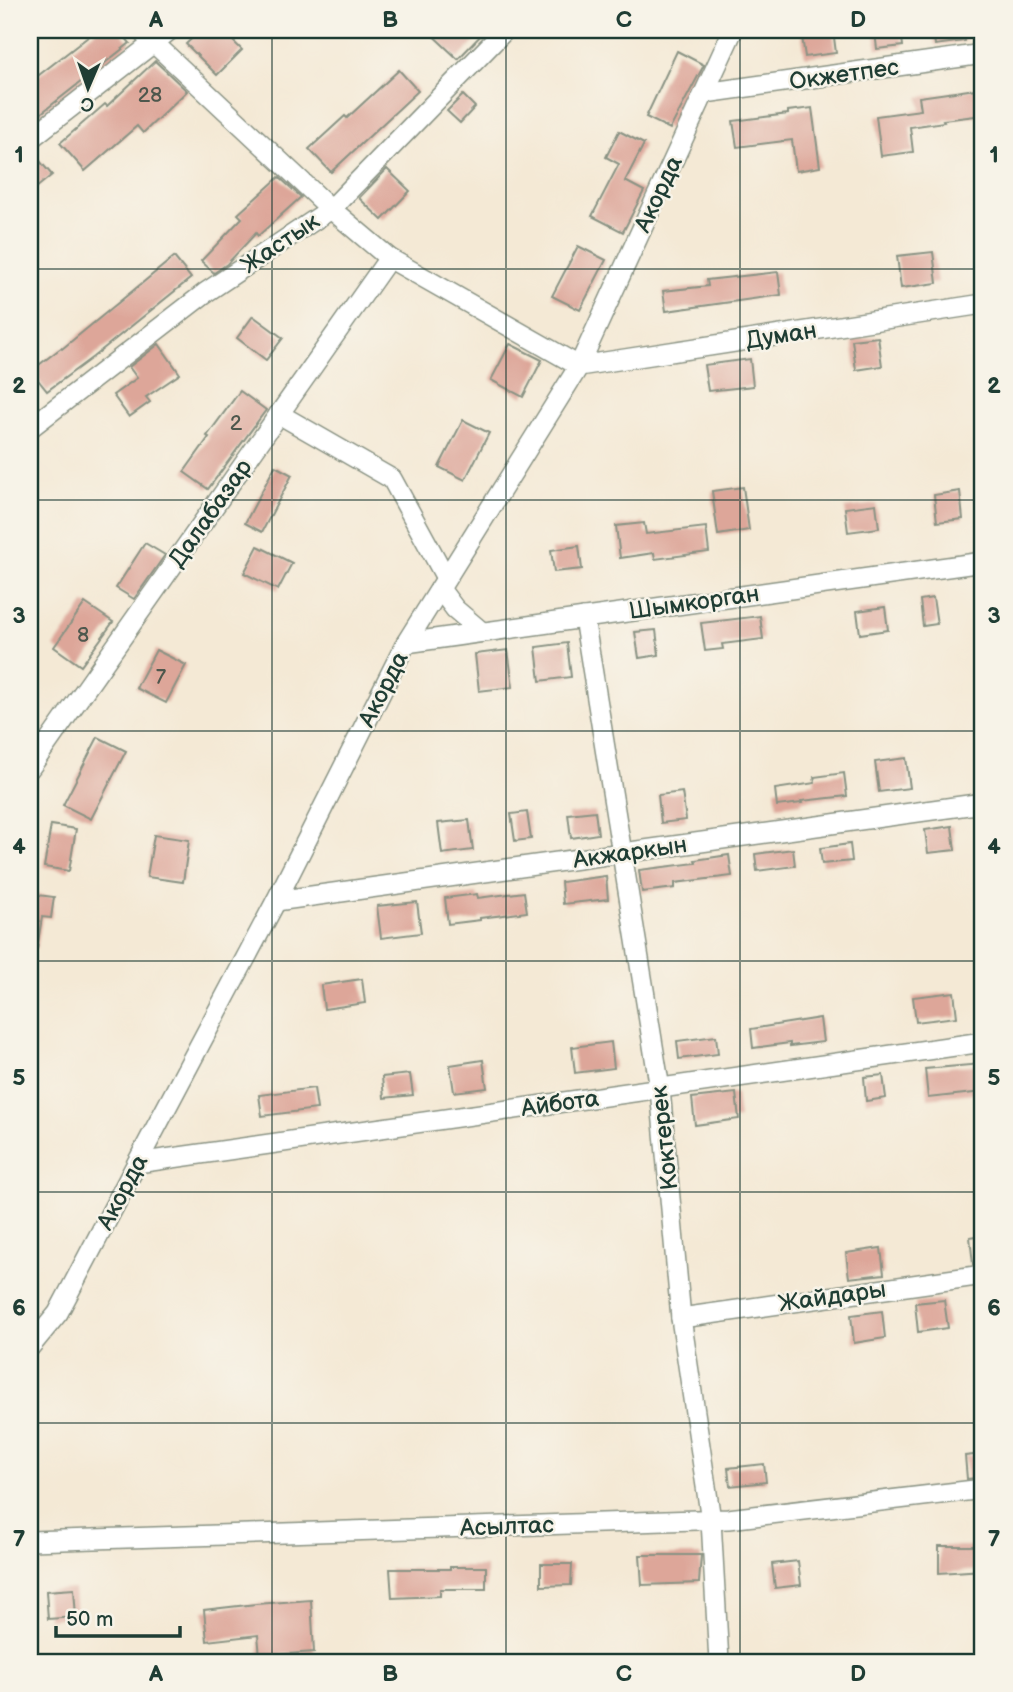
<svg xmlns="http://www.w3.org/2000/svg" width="1013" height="1692" font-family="'Balsamiq Sans',sans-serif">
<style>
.building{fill:#dda699}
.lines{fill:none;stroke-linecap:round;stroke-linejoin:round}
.street-casing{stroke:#8a9384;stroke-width:22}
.street{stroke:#fff;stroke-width:19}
.grid{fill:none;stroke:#1f3d34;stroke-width:2;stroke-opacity:0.55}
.labels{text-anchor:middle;stroke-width:5;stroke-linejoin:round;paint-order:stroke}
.number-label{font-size:21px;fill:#4e574d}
.street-label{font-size:24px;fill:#1f3d34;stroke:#f7f3e8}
.neatline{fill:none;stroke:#1f3d34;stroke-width:2.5}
.grid-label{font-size:23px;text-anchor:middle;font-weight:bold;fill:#1f3d34}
</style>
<rect width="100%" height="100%" fill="#f7f3e8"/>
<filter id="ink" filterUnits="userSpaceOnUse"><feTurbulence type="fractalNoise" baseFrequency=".0143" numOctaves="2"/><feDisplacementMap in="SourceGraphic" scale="14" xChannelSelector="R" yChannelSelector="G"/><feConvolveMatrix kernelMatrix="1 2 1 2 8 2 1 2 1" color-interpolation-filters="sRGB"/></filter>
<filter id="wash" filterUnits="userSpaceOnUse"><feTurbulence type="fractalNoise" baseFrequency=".00686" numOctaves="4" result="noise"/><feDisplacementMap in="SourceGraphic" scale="28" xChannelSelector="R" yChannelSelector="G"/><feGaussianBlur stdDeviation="1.57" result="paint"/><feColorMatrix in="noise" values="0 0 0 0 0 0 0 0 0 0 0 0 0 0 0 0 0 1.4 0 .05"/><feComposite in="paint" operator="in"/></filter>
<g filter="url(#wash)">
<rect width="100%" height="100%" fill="#f4e9d5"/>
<g id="blocks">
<g class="building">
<polygon points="97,30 119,30 130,43 30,122 30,82"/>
<polygon points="201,30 222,30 242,50 217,75 186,44"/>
<polygon points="427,30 486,30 458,59"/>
<polygon points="801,30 833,30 836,53 805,57"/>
<polygon points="901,30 903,46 877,49 875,32"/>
<polygon points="933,30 964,30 965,41 935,45"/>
<polygon points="677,51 704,65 670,129 646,117"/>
<polygon points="155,61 187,91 143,133 137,126 85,171 60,143 105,104 107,106"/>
<polygon points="399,70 418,91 331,172 309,149 345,116 347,118"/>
<polygon points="983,88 983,115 943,120 944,122 910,127 913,152 881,156 876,116 921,110 919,97"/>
<polygon points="463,95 475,107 460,123 447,111"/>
<polygon points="812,108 820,167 796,171 792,140 737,147 733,121 788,114 788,111"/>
<polygon points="619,131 644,144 625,181 644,191 623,232 592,216 619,164 606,157"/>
<polygon points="38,159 52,175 30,193 30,166"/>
<polygon points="387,169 410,191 382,220 359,198"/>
<polygon points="279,177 301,197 258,236 256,233 227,264 214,273 201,261 242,218 238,214"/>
<polygon points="578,246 606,260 580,310 552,296"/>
<polygon points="933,252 937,283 901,288 897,256"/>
<polygon points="174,257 191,278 93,357 47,391 31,371 61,348 62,349"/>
<polygon points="778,272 781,295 666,311 663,291 708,286 707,280"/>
<polygon points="253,316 283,338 266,360 237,338"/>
<polygon points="878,337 882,366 856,370 852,340"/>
<polygon points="159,344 180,374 146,397 150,402 129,417 113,395 137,378 129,367"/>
<polygon points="510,344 542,360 523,397 491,380"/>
<polygon points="750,359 753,386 708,391 704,365"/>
<polygon points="240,391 266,410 208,489 184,472 209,437 207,436"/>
<polygon points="463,420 489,433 465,480 439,467"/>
<polygon points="275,466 292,475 262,532 245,523"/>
<polygon points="743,487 749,530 718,535 712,491"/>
<polygon points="960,491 963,519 937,522 934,495"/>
<polygon points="876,504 879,528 848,532 845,508"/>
<polygon points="644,523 646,534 706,527 709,552 655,559 654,553 620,558 616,526"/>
<polygon points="145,543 165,555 134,599 116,588"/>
<polygon points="258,546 292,563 278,590 244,573"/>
<polygon points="579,546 582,569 554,572 551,550"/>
<polygon points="933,598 937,624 923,626 920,600"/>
<polygon points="85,603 113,622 81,666 54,647"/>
<polygon points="885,607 888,630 860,634 857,611"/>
<polygon points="760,616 763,639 722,644 723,649 705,651 701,623"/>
<polygon points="656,630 659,655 639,658 635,632"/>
<polygon points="567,643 571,677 540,681 536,647"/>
<polygon points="156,650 186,665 166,703 136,688"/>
<polygon points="508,650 513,687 479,691 475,654"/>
<polygon points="98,737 126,751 91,819 63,805"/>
<polygon points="906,758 910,788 879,792 875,762"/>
<polygon points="844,773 847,796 801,801 802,803 777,806 775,789 815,783 814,777"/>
<polygon points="682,792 686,820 661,823 658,795"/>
<polygon points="595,811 598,834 571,838 568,814"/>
<polygon points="527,812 531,839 515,841 511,814"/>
<polygon points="469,820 473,850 442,854 438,823"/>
<polygon points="51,825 76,829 69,871 44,867"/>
<polygon points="952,826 955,850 928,853 925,830"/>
<polygon points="154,835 189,840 183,882 147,877"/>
<polygon points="850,844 852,861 822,864 820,848"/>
<polygon points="793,849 795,866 757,871 755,854"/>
<polygon points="729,855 732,876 675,883 675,888 642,892 639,870 696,863 695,860"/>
<polygon points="606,876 608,899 563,904 561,882"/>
<polygon points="524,892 527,912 480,918 480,920 448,924 445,898 477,894 478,898"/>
<polygon points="30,894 54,897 51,918 42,917 37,948 30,947"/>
<polygon points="417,902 421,933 381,938 377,906"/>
<polygon points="362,979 365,1003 324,1009 321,985"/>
<polygon points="954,992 957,1017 916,1022 913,997"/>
<polygon points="820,1018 823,1042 790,1046 790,1043 753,1048 751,1029"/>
<polygon points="716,1036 718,1054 679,1059 677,1041"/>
<polygon points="611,1042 614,1068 575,1073 572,1047"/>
<polygon points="483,1060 487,1088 454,1092 450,1065"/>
<polygon points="981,1064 983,1092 928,1098 925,1069"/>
<polygon points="410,1074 413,1095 384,1098 382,1077"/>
<polygon points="883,1075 886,1098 866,1101 864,1077"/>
<polygon points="314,1088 317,1109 262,1116 259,1095"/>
<polygon points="736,1093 739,1119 695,1125 692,1098"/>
<polygon points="983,1235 983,1263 973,1264 970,1237"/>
<polygon points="881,1248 884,1274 849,1278 846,1253"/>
<polygon points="944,1300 948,1328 918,1332 915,1303"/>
<polygon points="882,1311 885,1338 854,1343 851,1315"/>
<polygon points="983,1454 983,1477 967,1479 965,1456"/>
<polygon points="764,1464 766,1482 730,1486 728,1468"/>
<polygon points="939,1546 982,1546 983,1570 939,1573"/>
<polygon points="640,1555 701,1555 699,1583 642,1585"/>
<polygon points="798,1561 801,1585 775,1588 772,1564"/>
<polygon points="541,1564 572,1564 571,1585 541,1586"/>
<polygon points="450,1567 486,1567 486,1589 440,1589 440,1596 392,1598 390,1569 450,1569"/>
<polygon points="74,1589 76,1617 48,1619 46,1591"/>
<polygon points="311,1600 314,1652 260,1656 258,1635 207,1641 204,1610 256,1604"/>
</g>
</g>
</g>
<g filter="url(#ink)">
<use href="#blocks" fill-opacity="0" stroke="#8a9384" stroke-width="2"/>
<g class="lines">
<g class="street-casing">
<g id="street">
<polyline points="140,30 331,209 389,258 579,366 983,304"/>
<polyline points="705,93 983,54"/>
<polyline points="30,139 170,30"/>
<polyline points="279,414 392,479 446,578"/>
<polyline points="30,428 205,293 331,209 505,30"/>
<polyline points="440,589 455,609 482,632"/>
<polyline points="584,618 660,1089 681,1318 711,1520 719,1662"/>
<polyline points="406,643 983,562"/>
<polyline points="30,768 389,258"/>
<polyline points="276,901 983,803"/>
<polyline points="137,1163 983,1042"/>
<polyline points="681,1318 983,1275"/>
<polyline points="30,1347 58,1313 137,1163 276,901 406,643 579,366 733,30"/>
<polyline points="30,1541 728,1519 983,1489"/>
</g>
</g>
<use href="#street" class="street"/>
</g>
</g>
<path class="grid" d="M272,30v1632M506,30v1632M740,30v1632M30,269h953M30,500h953M30,731h953M30,961h953M30,1192h953M30,1423h953"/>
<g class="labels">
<g class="number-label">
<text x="150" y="102">28</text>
<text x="236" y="430">2</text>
<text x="83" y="642">8</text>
<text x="161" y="684">7</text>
</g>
<g class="street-label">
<text transform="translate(844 74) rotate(-8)" y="8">Окжетпес</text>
<text transform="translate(658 194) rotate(-65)" y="8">Акорда</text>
<text transform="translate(280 243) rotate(-34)" y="8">Жастык</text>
<text transform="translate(781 335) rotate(-9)" y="8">Думан</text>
<text transform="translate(210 513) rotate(-55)" y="8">Далабазар</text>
<text transform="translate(694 602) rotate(-8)" y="8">Шымкорган</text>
<text transform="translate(383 689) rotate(-63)" y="8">Акорда</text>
<text transform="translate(630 852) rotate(-8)" y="8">Акжаркын</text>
<text transform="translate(560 1103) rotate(-8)" y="8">Айбота</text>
<text transform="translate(664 1138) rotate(-96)" y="8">Коктерек</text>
<text transform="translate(122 1192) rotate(-62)" y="8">Акорда</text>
<text transform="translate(832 1296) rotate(-8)" y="8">Жайдары</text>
<text transform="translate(507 1526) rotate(-2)" y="8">Асылтас</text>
</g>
</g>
<rect width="1013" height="1692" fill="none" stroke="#f7f3e8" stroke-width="77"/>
<g transform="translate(88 88) rotate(182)" stroke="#f7f3e8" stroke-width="5" paint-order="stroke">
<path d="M0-5L12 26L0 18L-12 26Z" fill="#1f3d34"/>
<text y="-10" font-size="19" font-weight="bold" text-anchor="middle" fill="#1f3d34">С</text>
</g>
<path d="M56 1626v10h124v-10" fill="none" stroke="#1f3d34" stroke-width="3.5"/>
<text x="66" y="1626" font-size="21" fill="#1f3d34" stroke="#f7f3e8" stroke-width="5" paint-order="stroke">50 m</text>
<rect x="38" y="38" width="936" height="1616" class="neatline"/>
<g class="grid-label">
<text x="156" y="27">A</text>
<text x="390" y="27">B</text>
<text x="624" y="27">C</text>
<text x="858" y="27">D</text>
<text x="19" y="162">1</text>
<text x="994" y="162">1</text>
<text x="19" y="393">2</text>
<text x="994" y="393">2</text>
<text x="19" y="623">3</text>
<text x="994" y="623">3</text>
<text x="19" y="854">4</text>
<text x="994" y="854">4</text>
<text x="19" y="1085">5</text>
<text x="994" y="1085">5</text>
<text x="19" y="1315">6</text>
<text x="994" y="1315">6</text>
<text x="19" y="1546">7</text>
<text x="994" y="1546">7</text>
<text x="156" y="1681">A</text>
<text x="390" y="1681">B</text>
<text x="624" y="1681">C</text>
<text x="858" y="1681">D</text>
</g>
</svg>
